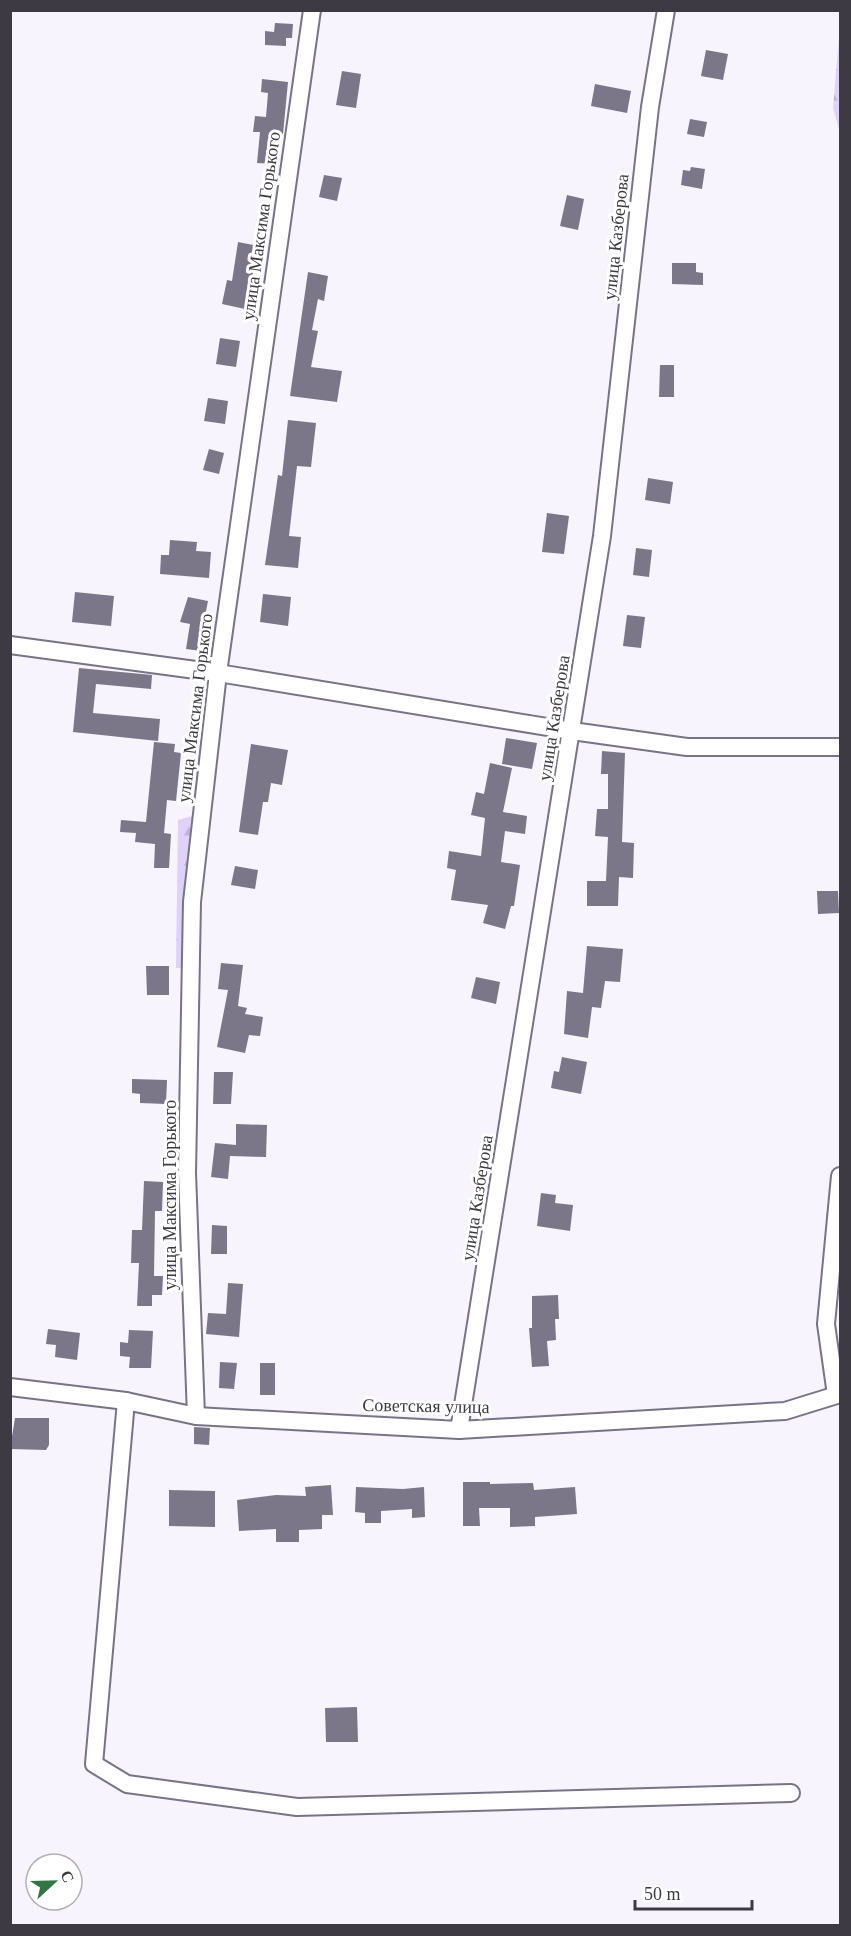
<svg xmlns="http://www.w3.org/2000/svg" width="851" height="1936" font-family="'Times New Roman',serif">
<style>
.forest{fill:url(#forest-firs)}
.building{fill:#7c7689}
.lines{fill:none;stroke-linecap:round;stroke-linejoin:round}
.minor-casing{stroke:#797386;stroke-width:20}
.minor{stroke:#fff;stroke-width:16}
.labels{text-anchor:middle;stroke-width:6;stroke-linejoin:round;paint-order:stroke}
.street-label{font-size:18px;fill:#3d3a43;stroke:#fff}
</style>
<defs>
<pattern id="forest-firs" width="22" height="20" patternUnits="userSpaceOnUse" patternTransform="scale(1.5)"><rect width="22" height="20" fill="#ded2fb"/><path d="M5 1l3.5 6h-7zM16 11l3.5 6h-7z" fill="#bfb5d8"/></pattern>
</defs>
<rect width="100%" height="100%" fill="#f7f4fd"/>
<g class="forest">
<polygon points="840,26 840,133 833,108"/>
<polygon points="192,816 188,968 176,968 178,820"/>
</g>
<g class="building">
<polygon points="275,23 293,24 292,38 286,38 286,46 265,45 265,31 274,32"/>
<polygon points="706,50 728,54 723,80 701,76"/>
<polygon points="342,71 361,74 356,108 336,105"/>
<polygon points="262,79 288,82 283,134 279,134 276,164 257,163 260,132 253,132 255,116 266,117 268,93 261,92"/>
<polygon points="595,84 631,91 627,113 591,106"/>
<polygon points="690,119 707,122 704,137 687,134"/>
<polygon points="691,167 705,169 702,189 681,185 683,170 690,171"/>
<polygon points="324,175 342,178 337,201 319,197"/>
<polygon points="567,195 584,199 578,230 560,226"/>
<polygon points="238,242 259,246 245,309 222,304 227,280 232,281"/>
<polygon points="672,263 696,263 696,272 703,273 703,285 672,284"/>
<polygon points="308,272 328,276 324,301 318,299 312,330 318,331 311,367 342,371 337,402 290,396"/>
<polygon points="220,338 240,341 236,367 216,364"/>
<polygon points="660,365 674,365 674,397 659,397"/>
<polygon points="208,398 228,401 225,424 204,421"/>
<polygon points="288,420 316,423 311,467 297,466 289,536 301,537 298,568 265,565 278,475 282,476"/>
<polygon points="209,449 224,453 219,474 203,470"/>
<polygon points="648,478 673,482 670,504 645,500"/>
<polygon points="547,513 569,516 564,554 542,552"/>
<polygon points="170,540 197,542 196,551 211,552 209,578 160,574 161,555 169,555"/>
<polygon points="636,548 652,550 649,577 633,575"/>
<polygon points="75,592 114,596 111,626 72,622"/>
<polygon points="263,594 291,597 288,626 260,622"/>
<polygon points="188,597 208,601 202,631 212,632 209,652 186,649 190,624 180,622"/>
<polygon points="627,615 645,617 641,648 623,646"/>
<polygon points="79,668 152,675 151,689 96,684 93,713 160,719 158,741 73,732"/>
<polygon points="506,738 537,743 532,769 502,764"/>
<polygon points="154,742 175,744 174,752 181,753 176,801 167,800 164,833 171,834 169,868 154,868 155,844 135,842 136,833 120,832 121,820 146,822"/>
<polygon points="251,744 288,750 282,785 271,783 268,802 263,802 258,835 239,832"/>
<polygon points="602,751 625,753 622,842 634,843 633,878 619,877 618,906 587,906 587,881 606,881 608,837 595,836 597,809 608,809 608,774 601,774"/>
<polygon points="490,763 512,768 503,812 527,816 525,834 505,831 501,862 520,865 514,906 511,906 505,929 483,923 488,905 451,900 456,870 447,868 449,851 481,856 485,818 471,815 476,792 484,794"/>
<polygon points="235,866 258,870 255,889 231,885"/>
<polygon points="817,891 838,891 839,913 818,914"/>
<polygon points="587,946 623,949 620,982 605,981 601,1008 592,1007 588,1038 564,1034 567,991 583,993"/>
<polygon points="221,963 243,965 238,1006 247,1008 245,1014 263,1017 260,1036 249,1035 245,1053 217,1047 228,990 218,989"/>
<polygon points="146,966 169,966 169,995 147,995"/>
<polygon points="476,977 500,982 496,1004 471,998"/>
<polygon points="562,1057 587,1062 581,1094 551,1088 554,1071 559,1072"/>
<polygon points="214,1072 233,1072 231,1104 213,1104"/>
<polygon points="132,1079 167,1080 166,1104 140,1103 140,1094 132,1093"/>
<polygon points="236,1124 267,1125 266,1157 230,1156 228,1179 211,1177 215,1143 236,1145"/>
<polygon points="144,1181 163,1182 162,1211 155,1211 154,1276 163,1276 162,1295 152,1295 152,1306 137,1306 139,1263 131,1263 132,1230 142,1230"/>
<polygon points="541,1193 556,1195 555,1203 573,1205 570,1231 537,1226"/>
<polygon points="212,1225 227,1226 227,1254 211,1254"/>
<polygon points="228,1283 243,1284 239,1337 206,1334 208,1313 226,1314"/>
<polygon points="558,1295 559,1319 555,1319 556,1340 547,1341 549,1366 532,1367 529,1328 532,1328 532,1296"/>
<polygon points="48,1329 80,1333 77,1360 55,1357 56,1345 46,1344"/>
<polygon points="129,1330 153,1331 151,1368 129,1368 130,1357 120,1356 120,1342 128,1343"/>
<polygon points="220,1362 237,1363 234,1389 219,1388"/>
<rect x="260" y="1363" width="15" height="32"/>
<polygon points="15,1418 49,1418 49,1445 46,1450 10,1449"/>
<polygon points="194,1427 210,1428 209,1445 194,1444"/>
<polygon points="463,1482 490,1482 490,1484 533,1483 534,1490 575,1487 577,1514 535,1517 535,1526 510,1527 510,1508 479,1508 480,1526 463,1526"/>
<polygon points="331,1485 333,1515 322,1515 322,1529 299,1530 299,1542 276,1542 276,1529 239,1531 237,1500 276,1495 306,1496 305,1487"/>
<polygon points="356,1487 403,1489 424,1487 425,1517 412,1518 412,1509 381,1511 381,1523 365,1523 365,1513 355,1512"/>
<polygon points="169,1490 215,1491 215,1527 169,1526"/>
<polygon points="357,1707 358,1742 326,1742 325,1708"/>
</g>
<g class="lines">
<g class="minor-casing">
<g id="minor">
<polyline points="10,645 218,673 572,731 687,747 840,747"/>
<polyline points="10,1387 126,1401 196,1416 459,1430 785,1411 840,1394"/>
<polyline points="836,1395 826,1324 840,1176"/>
<polyline points="126,1401 94,1764 127,1784 297,1807 791,1793"/>
<polyline points="196,1416 187,1173 192,902 218,673 312,10"/>
<polyline points="459,1430 602,536 650,107 666,10"/>
</g>
</g>
<use href="#minor" class="minor"/>
</g>
<g class="labels">
<g class="street-label">
<text transform="translate(261 226) rotate(-82)" y="6">улица Максима Горького</text>
<text transform="translate(616 237) rotate(-84)" y="6">улица Казберова</text>
<text transform="translate(195 708) rotate(-83)" y="6">улица Максима Горького</text>
<text transform="translate(554 718) rotate(-81)" y="6">улица Казберова</text>
<text transform="translate(170 1195) rotate(-90)" y="6">улица Максима Горького</text>
<text transform="translate(477 1198) rotate(-81)" y="6">улица Казберова</text>
<text transform="translate(426 1406) rotate(1)" y="6">Советская улица</text>
</g>
</g>
<rect width="851" height="1936" fill="none" stroke="#3d3a43" stroke-width="24"/>
<g transform="translate(54 1882) rotate(68)"><circle r="28" fill="#ffffff" stroke="#b1b0b4" stroke-width="1.5"/>
<path d="M0-4.5L10 22L0 15L-10 22Z" fill="#317743"/>
<text y="-9" font-size="16" font-weight="bold" text-anchor="middle" fill="#3d3a43">С</text>
</g>
<path d="M635 1900v9h117v-9" fill="none" stroke="#3d3a43" stroke-width="3"/>
<text x="644" y="1900" font-size="18" fill="#3d3a43" stroke="#ffffff" stroke-width="4.5" paint-order="stroke">50 m</text>
</svg>
